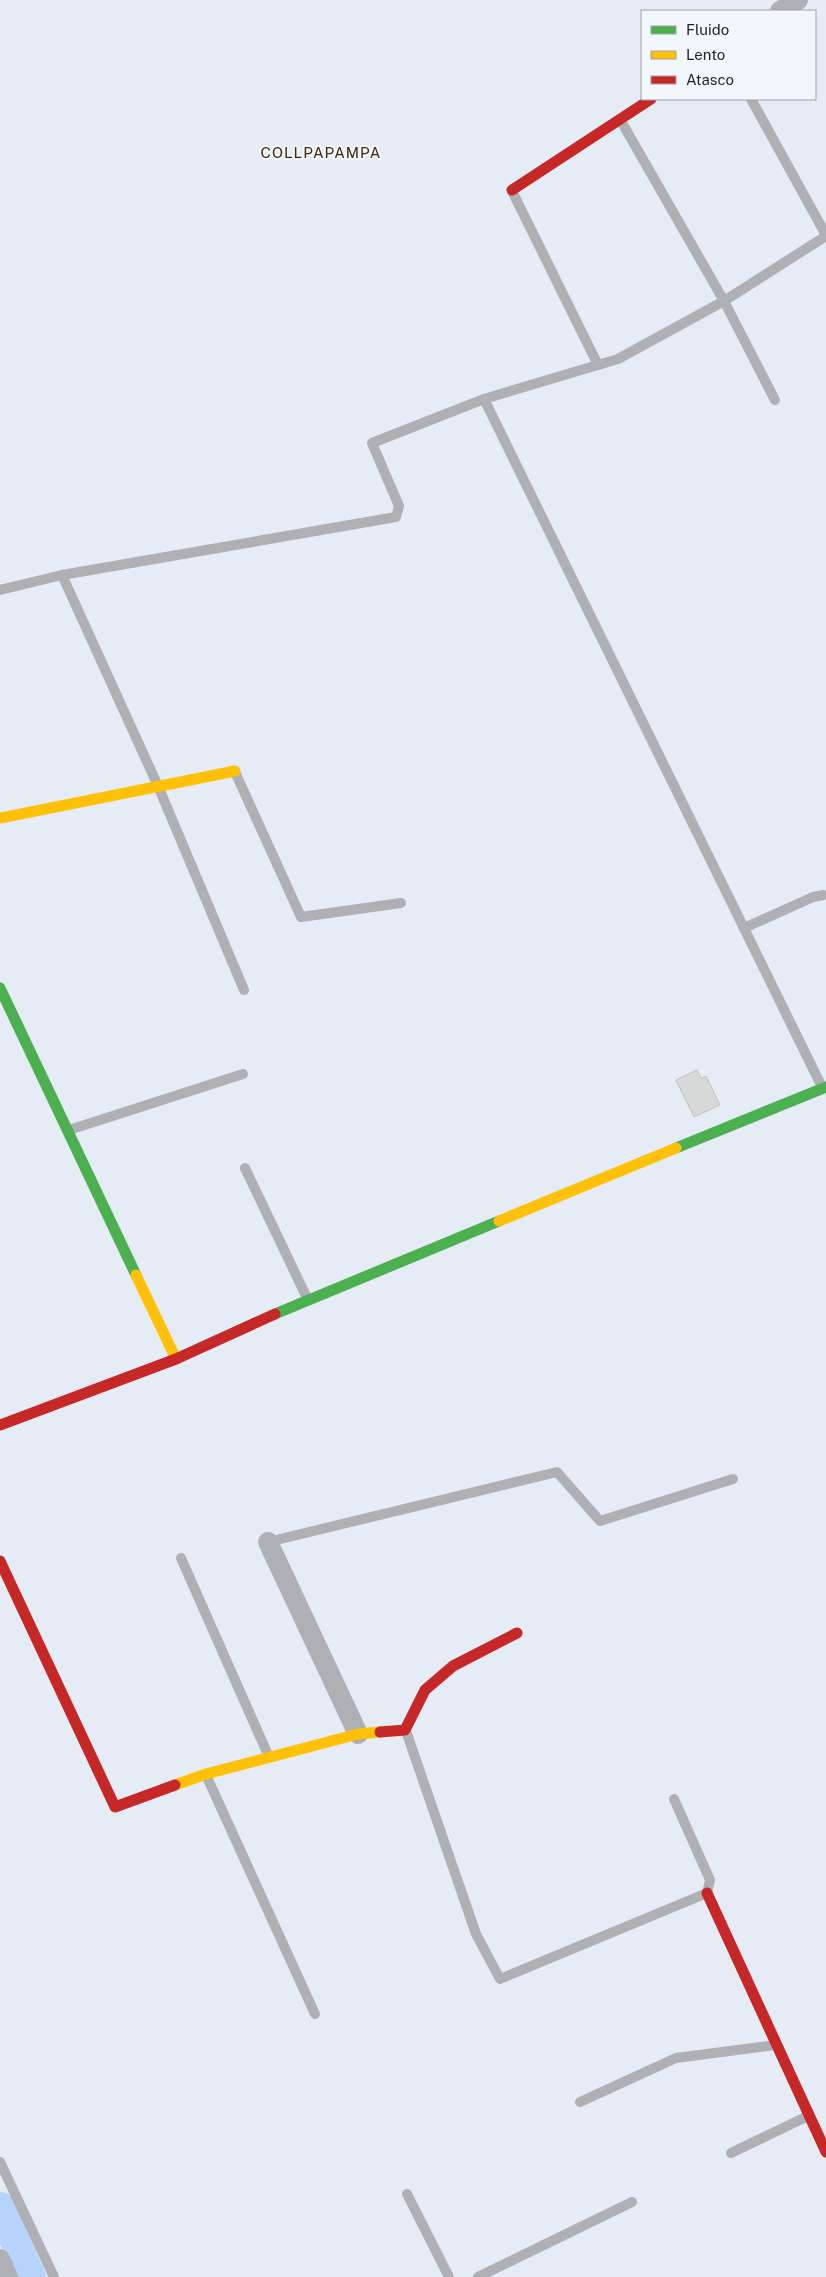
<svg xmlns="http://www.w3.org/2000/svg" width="826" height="2277" font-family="'Public Sans',sans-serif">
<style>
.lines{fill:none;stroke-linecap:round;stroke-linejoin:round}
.river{stroke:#b6d4fb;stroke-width:30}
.building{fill:#d7d8d8;stroke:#c0c1c1}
.lane{stroke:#aeb0b5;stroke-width:10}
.street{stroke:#aeb0b5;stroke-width:20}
.fast{stroke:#4caf50;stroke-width:11}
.slow{stroke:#ffc107;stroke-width:11}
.jam{stroke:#c62828;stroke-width:11}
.labels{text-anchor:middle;stroke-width:4;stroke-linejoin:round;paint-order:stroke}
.neighbourhood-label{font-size:15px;letter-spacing:1px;fill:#402804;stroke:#f2f7fe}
</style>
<rect width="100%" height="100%" fill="#e5ecf5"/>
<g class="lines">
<polyline class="river" points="0,2207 31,2277"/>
</g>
<polygon class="building" points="697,1070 701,1078 706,1076 720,1105 694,1117 676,1080"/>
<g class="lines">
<g class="lane">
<polyline points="751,99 826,235"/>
<polyline points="621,121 724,301 775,400"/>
<polyline points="512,191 598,365"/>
<polyline points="484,399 822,1087"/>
<polyline points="62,575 158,786 244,990"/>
<polyline points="0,590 62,575 396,517 399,506 372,443 484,399 618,359 724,301 826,236"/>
<polyline points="235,772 301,917 401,903"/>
<polyline points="744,928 813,897 824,895"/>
<polyline points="69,1130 243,1074"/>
<polyline points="245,1168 307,1298"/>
<polyline points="268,1542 557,1472 600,1521 733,1479"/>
<polyline points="181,1558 269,1757"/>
<polyline points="406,1731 476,1934 500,1979 707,1893 710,1880 674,1799"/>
<polyline points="206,1775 315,2014"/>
<polyline points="580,2102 676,2058 776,2045"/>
<polyline points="731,2153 808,2116"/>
<polyline points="0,2162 54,2277"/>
<polyline points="407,2194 449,2277"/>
<polyline points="478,2277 632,2202"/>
</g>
<g class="street">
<polyline points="780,11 798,0"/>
<polyline points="268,1542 358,1734"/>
<polyline points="0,2259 8,2277"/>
</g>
<g class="fast">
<polyline points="0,988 136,1275"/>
<polyline points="676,1148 826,1087"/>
<polyline points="275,1314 499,1221"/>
</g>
<g class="slow">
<polyline points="0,818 235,771"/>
<polyline points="499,1221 676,1148"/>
<polyline points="136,1275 176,1359"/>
<polyline points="175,1785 206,1774 358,1734 380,1732"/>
</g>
<g class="jam">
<polyline points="512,190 651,99"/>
<polyline points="0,1425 176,1359 275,1314"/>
<polyline points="0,1561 115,1807 175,1785"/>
<polyline points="380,1732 405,1730 425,1690 453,1666 517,1633"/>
<polyline points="707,1893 826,2152"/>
</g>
</g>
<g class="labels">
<g class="neighbourhood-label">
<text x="321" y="158">COLLPAPAMPA</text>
</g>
</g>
<rect x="641" y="10" width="175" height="90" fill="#f2f7fe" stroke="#9da2a8"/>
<rect x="651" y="26" width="25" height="8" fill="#4caf50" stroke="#9da2a8"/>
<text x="686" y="35" font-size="15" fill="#1d2228">Fluido</text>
<rect x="651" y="51" width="25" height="8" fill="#ffc107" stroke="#9da2a8"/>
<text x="686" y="60" font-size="15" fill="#1d2228">Lento</text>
<rect x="651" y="76" width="25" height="8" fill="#c62828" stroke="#9da2a8"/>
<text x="686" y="85" font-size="15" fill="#1d2228">Atasco</text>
</svg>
